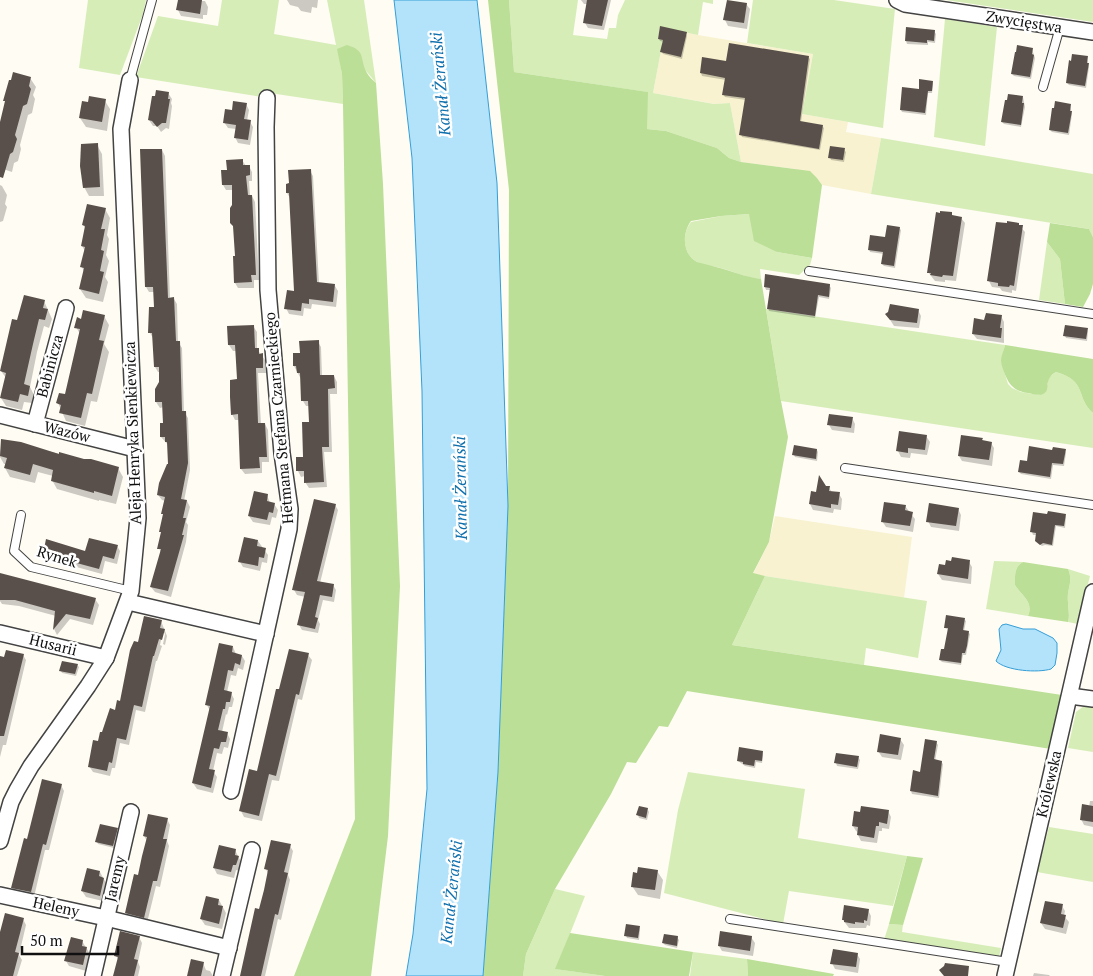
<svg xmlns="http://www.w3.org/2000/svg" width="1093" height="976" font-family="'PT Serif',serif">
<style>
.farmland{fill:#f8f2d0}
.green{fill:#d6edb8}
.forest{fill:#bbdf96}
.water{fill:#b3e3fb;stroke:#349ed7}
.shadow{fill:#0003}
.building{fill:#5a504b}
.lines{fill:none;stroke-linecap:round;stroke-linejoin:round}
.lane-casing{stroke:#434343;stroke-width:10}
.street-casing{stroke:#434343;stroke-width:18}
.lane{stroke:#fff;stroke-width:8}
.street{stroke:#fff;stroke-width:15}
.labels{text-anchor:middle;stroke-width:5;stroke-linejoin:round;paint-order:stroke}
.street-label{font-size:15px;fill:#101010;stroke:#fff}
.water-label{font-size:16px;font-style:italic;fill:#0e6fad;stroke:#fff}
</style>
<rect width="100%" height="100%" fill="#fffcf3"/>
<g class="farmland">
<polygon points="660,26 698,35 813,54 802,114 848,122 846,132 881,138 871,194 822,185 817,178 795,169 741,162 730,103 715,104 653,93 663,40 658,39"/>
<polygon points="775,516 912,537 904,598 753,574 769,542"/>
</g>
<g class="green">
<polygon points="88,0 146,0 143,14 120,75 79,68"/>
<polygon points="222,0 279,0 274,34 336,45 327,0 364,0 376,83 367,72 338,49 342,74 343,104 263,92 262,97 136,77 158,16 218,26"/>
<polygon points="509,0 578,0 573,35 607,39 609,28 616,28 618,15 625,0 713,0 713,4 703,2 698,35 660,27 658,39 663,40 653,93 714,104 730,103 741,162 729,158 717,148 666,131 647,129 647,92 514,72"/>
<polygon points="753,0 834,0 895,9 883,128 802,114 813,54 747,43"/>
<polygon points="946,0 1093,0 1093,22"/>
<polygon points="945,19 997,27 985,146 934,137"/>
<polygon points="881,138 1093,174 1093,237 1089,229 871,194"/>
<path d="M749,214l28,38 35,6 -2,7 -11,10 -39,-6 1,10c-13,-1 -24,-6 -37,-10 -9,-3 -19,-3 -27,-7 -15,-8 -15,-29 -6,-40l30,-6z"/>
<polygon points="1047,242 1060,259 1065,304 1039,300"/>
<path d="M766,309l239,36 -4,16 7,23 4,4 9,4 18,3 9,-11v-6l8,-6c32,9 19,25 37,41v35l-312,-47z"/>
<path d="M994,561l29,1c-9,5 -8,13 -8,23 7,11 19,17 13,31l-42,-7z"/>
<path d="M1068,569l22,7 -12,48 -10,-2c2,-8 0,-12 0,-20 -2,-13 6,-19 0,-33z"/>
<polygon points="765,576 927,601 918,658 866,648 864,665 732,645"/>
<polygon points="1084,706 1093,707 1093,752 1068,748 1076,712"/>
<polygon points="688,772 805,789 798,838 907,856 893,906 789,891 783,924 664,893 678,810"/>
<polygon points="1049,827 1093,834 1093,882 1037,872"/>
<polygon points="555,889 585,896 556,969 605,976 523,976 526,954"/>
<polygon points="889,924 903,925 902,932 1001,948 999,957 884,940"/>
<polygon points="693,952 747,959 748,976 690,976"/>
</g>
<g class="forest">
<path d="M488,0h21l5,72 134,20 -1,37 19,2 51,17 12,10 12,4 69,9 7,7 5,7 -10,73 -35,-6 -23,-11 -5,-27 -28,2 -30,5c-9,12 -9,33 6,41 6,2 13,3 19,5 16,4 29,10 45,12l20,122 7,36 -19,105 -16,31 12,3 -33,69 330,50 -11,54 -364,-58 -19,36 -9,-1 -23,37 -9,-1 -16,32 -56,95 -29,65 -3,22h-40l15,-204 10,-266 1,-316z"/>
<path d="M347,45c20,6 12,14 20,28 2,4 6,7 9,10l7,101 17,402 -12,250 -17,140h-77l61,-157 -12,-715 -1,-30 -5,-25z"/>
<polygon points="1050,223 1089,229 1093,237 1093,284 1090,294 1083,307 1065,304 1060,259 1047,242"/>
<path d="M1005,345l88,14v54c-18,-16 -5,-32 -37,-41 -14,8 -4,18 -13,22 -4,2 -10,0 -15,-1 -14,-2 -19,-8 -24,-21 -1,-3 -3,-8 -3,-11 0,-5 3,-11 4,-16z"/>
<path d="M1023,562l45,7c6,14 -2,20 0,33 0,8 2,12 0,20l-40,-6c6,-14 -6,-20 -13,-31 0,-10 -1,-18 8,-23z"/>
<polygon points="907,856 923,858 903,925 889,924"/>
<polygon points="570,933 693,952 689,976 605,976 555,969"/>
<polygon points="747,959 834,974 833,976 748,976"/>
</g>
<g class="water">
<polygon points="394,0 477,0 497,183 508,506 498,772 483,976 406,976 413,934 427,789 422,391 412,158"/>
<path d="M1006,624l17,5h12l18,9 4,5v10l-2,12 -4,4c-13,4 -45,2 -55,-8l5,-11 -2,-21 3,-4z"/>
</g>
<g class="shadow">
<polygon points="179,0 205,1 208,7 207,15 203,15 203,19 181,16 178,10"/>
<polygon points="287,0 318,0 317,8 312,7 311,13 301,11 298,7 290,5"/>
<polygon points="581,0 611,0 604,30 588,28 585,23 588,4 584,4"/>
<polygon points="746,4 750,9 747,29 728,26 725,20"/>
<polygon points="907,29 934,31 936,34 935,43 928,42 928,45 907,44 906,41"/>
<polygon points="686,34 687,36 682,59 663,54 662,52 664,42 660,41 659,39"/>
<polygon points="1032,49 1035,58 1031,79 1014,76 1012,74"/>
<polygon points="808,57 810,59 801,122 822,126 824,128 820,150 742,137 741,134 746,100 725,97 723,94 726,80 702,76 701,73 727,63"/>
<polygon points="1087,58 1089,67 1086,88 1069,85 1067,83"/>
<polygon points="30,78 36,87 33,95 35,99 32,113 28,115 20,145 21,149 18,161 14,163 12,172 0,168 0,125 11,82"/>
<polygon points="932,82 933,84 932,93 928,93 926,115 902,112 901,110 920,90"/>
<polygon points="168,93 172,99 171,103 172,106 169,129 166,128 161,132 157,126 153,126 149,120"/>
<polygon points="1023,97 1025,107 1021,127 1004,124 1002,122"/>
<polygon points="105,101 110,109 107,131 86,127 80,118"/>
<polygon points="246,104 249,110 247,121 250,122 253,127 250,145 238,143 235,137 236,129 228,128 224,122 233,111"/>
<polygon points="1070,105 1072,114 1069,135 1052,132 1050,130"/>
<polygon points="97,145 102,154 104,196 89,196 84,187"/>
<polygon points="162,150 165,156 170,299 174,299 177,304 178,342 182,348 184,412 188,418 190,470 184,501 187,501 190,507 186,522 188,525 186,542 171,597 155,592 151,587 161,553 159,548 164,516 163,513 165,501 162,500 158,495 170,466 169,446 161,437 164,425 164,407 160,408 156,402 161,383 160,372 158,372 155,367 153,338 150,333 155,308 154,292 149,292 146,287"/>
<polygon points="844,150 846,152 844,162 831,160 830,157"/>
<polygon points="242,160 246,166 249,166 252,172 252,181 249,181 250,196 252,196 255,202 259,280 254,280 254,288 238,288 235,283 237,257 233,190 226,190 223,185 228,171"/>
<polygon points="310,171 313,176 319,283 335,286 338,291 336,307 312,304 311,309 304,308 303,316 289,314 286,308 295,292 290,198 287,193"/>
<polygon points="0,185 2,186 7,195 5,204 7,207 3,221 0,222"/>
<polygon points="105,209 110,218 107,235 109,239 106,255 109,261 105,277 108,282 103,302 86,298 80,289 84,272 82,267 85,251 82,246 86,229 83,225"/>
<polygon points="951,213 953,217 961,218 965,223 956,281 945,280 945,282 935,281 928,272"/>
<polygon points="1018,224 1025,232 1016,291 1012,290 1012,293 1002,291 1000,288 992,287 989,281"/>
<polygon points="899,228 901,230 895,268 884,266 882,264 884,254 870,252 869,249"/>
<polygon points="829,285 831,288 829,299 819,297 815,318 769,311 768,308 771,290 766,290 765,287"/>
<polygon points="44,301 52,319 49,328 44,326 37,352 30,387 34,395 32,403 24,402 22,410 6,406 1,398 6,378 1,371"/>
<polygon points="918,310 921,316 919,328 894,326 887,315"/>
<polygon points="104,316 109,325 104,344 109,352 97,402 91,401 85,426 66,421 58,403 66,396 80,334 76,327 82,320"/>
<polygon points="1001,316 1004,322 1004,343 977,339 973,334 986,321"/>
<polygon points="253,326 257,332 257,349 265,360 266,373 258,373 261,425 265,424 268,430 269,462 262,462 262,473 245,474 241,469 240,420 235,420 232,414 238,380 237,351 233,351 229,345"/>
<polygon points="1087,329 1088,332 1087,341 1066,338 1065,336"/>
<polygon points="318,342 321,347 322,376 334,376 337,382 337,394 330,394 332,452 324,452 327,487 309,488 305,482 305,476 301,477 298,471 305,458 310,424 310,406 306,406 303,401 301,379 294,366 294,354 301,354"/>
<polygon points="852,418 855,424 854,433 832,430 829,425"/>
<polygon points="926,436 930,442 927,455 911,453 910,458 901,457 898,451"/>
<polygon points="982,439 983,441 991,443 994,448 992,466 962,461 959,456"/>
<polygon points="2,440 118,468 123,477 116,504 99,500 99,501 57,489 52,480 53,476 38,472 35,483 10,477 5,468 6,464 4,464 0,457"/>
<polygon points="817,450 818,452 817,461 795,457 794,455"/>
<polygon points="1065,450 1066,453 1064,466 1053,465 1051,479 1021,474 1019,472 1028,462 1054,451"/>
<polygon points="826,487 829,488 832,492 839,494 842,499 841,510 834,509 833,513 813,510 810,504 812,493 817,494"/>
<polygon points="267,495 270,503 274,504 278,510 276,518 272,517 270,525 253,522 249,516"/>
<polygon points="335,505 338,510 320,583 333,585 336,590 334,602 323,600 318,620 320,624 318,633 302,630 299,625 305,597 297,595 294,590"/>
<polygon points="905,506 915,519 913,532 886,527 882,521"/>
<polygon points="958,509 961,515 959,531 931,527 928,521"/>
<polygon points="1065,515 1066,517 1065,528 1056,526 1053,546 1045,545 1042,546 1038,543 1037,535 1033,535 1032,532"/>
<polygon points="258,541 268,555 267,563 262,562 260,571 243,567 240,562"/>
<polygon points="117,546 120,551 117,564 105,561 102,574 47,559 44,554 86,552"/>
<polygon points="969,562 972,567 971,584 942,580 938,574 946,566"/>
<polygon points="0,574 95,599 99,605 93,625 70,619 57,635 54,629 56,616 19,606 2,604 0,601"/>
<polygon points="964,619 966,621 964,631 968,632 970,634 966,655 963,655 961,665 942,662 940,660 945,651 949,630 945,628"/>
<polygon points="161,621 167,636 165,645 163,644 165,634 163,631 160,645 162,646 157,661 156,661 145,712 136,710 129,745 120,743 115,768 112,768 110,776 93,772 89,766 103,734 121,702 139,643"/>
<polygon points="233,647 236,654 242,656 245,661 243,670 238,668 236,676 231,675 227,692 231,693 234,699 232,707 229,707 227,715 226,714 222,732 227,733 230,739 228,748 224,747 222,754 217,753 213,771 217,777 213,793 197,789 193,783 210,711 207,705"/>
<polygon points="23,655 26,660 6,745 3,745 0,757 0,661"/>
<polygon points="308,655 312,660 302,700 298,699 279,781 272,780 262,821 244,817 241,811 258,772 280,691"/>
<polygon points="77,665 79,667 76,676 62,673 61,671"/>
<polygon points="900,739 904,745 901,760 882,757 878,751"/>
<polygon points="936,742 938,745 935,761 941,762 943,764 939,798 912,794 911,791"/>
<polygon points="762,752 763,755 762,763 756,762 755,768 745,766 738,761"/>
<polygon points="858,757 860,760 858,769 837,766 836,763"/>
<polygon points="61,785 64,791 49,850 45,850 34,897 15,893 12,888 28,841"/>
<polygon points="1090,801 1093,801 1093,827 1084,825 1081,819 1089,807"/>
<polygon points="648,810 649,812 647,820 639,818 638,815"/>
<polygon points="888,811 891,817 889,829 882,828 882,831 879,831 877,843 861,841 858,835 858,832 856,831 853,826"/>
<polygon points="167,819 170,825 167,841 169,846 160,887 156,886 147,923 129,918 126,913 139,877 147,841 144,836"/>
<polygon points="117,830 118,832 114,848 98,844 97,842"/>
<polygon points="290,846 293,851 288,875 290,880 281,920 278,919 265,976 241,976 260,910 268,874 266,869"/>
<polygon points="235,850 241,862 239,871 236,870 234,878 217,874 214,868"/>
<polygon points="657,871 663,880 660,899 638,895 632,886"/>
<polygon points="100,872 107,885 103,901 86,897 82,891"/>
<polygon points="219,900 226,913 222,929 205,925 201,919"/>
<polygon points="1062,906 1065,911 1064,916 1069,922 1066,934 1045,929 1041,923"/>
<polygon points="868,910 871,916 870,926 867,925 866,928 849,928 843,920"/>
<polygon points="23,919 26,925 19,955 22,960 17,976 0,976 0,937"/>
<polygon points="639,927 640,930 639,940 627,938 626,936"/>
<polygon points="139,937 142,943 138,962 140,967 138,976 115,976 119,961 116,956"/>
<polygon points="677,937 679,940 677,948 665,945 663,943"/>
<polygon points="751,937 755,943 753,956 722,951 719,946"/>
<polygon points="82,941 90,954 86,971 69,966 66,961"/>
<polygon points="857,954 860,959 858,973 835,969 832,963"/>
<polygon points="203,963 206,970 210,971 213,976 188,976"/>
<polygon points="1034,973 1049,975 1050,976 1033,976"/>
</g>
<g class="building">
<polygon points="178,0 202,0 200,14 176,10"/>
<polygon points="587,0 608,0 602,26 583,23"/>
<polygon points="727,0 747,3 744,23 723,20"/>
<polygon points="660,26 687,32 681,57 660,52 663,40 658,39"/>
<polygon points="906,27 935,30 934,41 927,40 927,43 905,41"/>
<polygon points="729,43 809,56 800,121 823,125 819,149 739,135 745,98 722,95 725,78 700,73 702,57 726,61"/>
<polygon points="1017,45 1033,48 1032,54 1034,55 1030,77 1011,74 1015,52 1016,52"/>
<polygon points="1072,54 1088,56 1087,63 1089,63 1085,86 1066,83 1069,60 1071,61"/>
<polygon points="13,72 31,77 29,86 31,89 27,104 23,106 15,135 17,139 13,152 10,154 3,178 0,177 0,122 5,101 3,101 9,80 11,80"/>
<polygon points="919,79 933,81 932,91 928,91 925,113 900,110 902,87 919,89"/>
<polygon points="156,90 169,92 168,99 170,99 166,123 162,123 157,127 152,121 148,120 152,96 155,96"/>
<polygon points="1008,94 1023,96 1022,103 1024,103 1021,125 1001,122 1005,100 1007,100"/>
<polygon points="89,96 106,99 102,122 79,118 82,101 88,102"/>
<polygon points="233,101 247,103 244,119 251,120 248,140 234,138 236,125 223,123 225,109 232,110"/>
<polygon points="1055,101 1071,104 1070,111 1072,111 1068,133 1049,130 1052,108 1054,108"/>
<polygon points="98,143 100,187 83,188 80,166 81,144"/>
<polygon points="830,146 845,148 843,160 828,158"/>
<polygon points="140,149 162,149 168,298 174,297 176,341 180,341 182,411 186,411 188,463 181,499 187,500 183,518 186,518 182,535 184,535 168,591 150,587 161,549 157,549 161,532 159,532 163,514 161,514 165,497 157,495 159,483 167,464 168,464 167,442 165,442 165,437 160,437 160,423 163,423 162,402 155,402 155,389 159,382 159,367 154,367 152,333 148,333 149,307 154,307 153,287 145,287"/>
<polygon points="243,159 243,165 250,165 250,175 246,176 248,195 252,195 256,275 251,275 252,282 234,283 233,256 235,256 233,226 230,223 230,208 232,205 232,185 222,185 221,170 227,170 226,160"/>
<polygon points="311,169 317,282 335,284 333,302 309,299 309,304 302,303 301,311 284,309 287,290 294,291 289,193 286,193 286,184 289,183 288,170"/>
<polygon points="87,204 106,208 101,229 105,229 101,250 104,251 100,271 104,272 99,294 79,289 84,268 80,267 85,247 81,246 85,226 82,225"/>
<polygon points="940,211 952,212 952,215 962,217 953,276 943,275 942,277 930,275 931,273 927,273 936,212 940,213"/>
<polygon points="1007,221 1019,223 1019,225 1023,225 1014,286 1010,285 1009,287 998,286 998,283 987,281 996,222 1007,223"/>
<polygon points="887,225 900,227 894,266 881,264 883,252 868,250 870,235 885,237"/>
<polygon points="765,274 830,284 829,297 818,295 815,316 767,309 770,288 764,287"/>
<polygon points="24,295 45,300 43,308 48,309 45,320 39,319 33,344 24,384 30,386 28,396 20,394 18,402 0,398 6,373 0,371 12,319 17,320"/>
<polygon points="890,304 919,309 917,323 890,320 885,314 888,312"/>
<polygon points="83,310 105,315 99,340 104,341 92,394 87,393 81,418 59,413 61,405 56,403 59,393 65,394 80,329 74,328 77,317 81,319"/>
<polygon points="986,313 1002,315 1000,328 1002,328 1001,338 972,334 974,318 984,320"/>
<polygon points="254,325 255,348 259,348 259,354 263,353 263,368 256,368 257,396 258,423 265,423 267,457 259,457 260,468 240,469 238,414 231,415 230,397 230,380 237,379 235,345 228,345 227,326"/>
<polygon points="1065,325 1088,328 1086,339 1063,336"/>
<polygon points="319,340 320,375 334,375 335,388 328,389 329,447 322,447 324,482 304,483 304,471 296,471 296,457 303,457 302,422 309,422 308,401 301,401 300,373 297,373 296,366 293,366 293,353 300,353 299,341"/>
<polygon points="829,414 853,417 851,428 827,425"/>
<polygon points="899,431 927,435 925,450 908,448 908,453 896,451"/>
<polygon points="961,435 983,438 982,440 992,442 989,460 958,456"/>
<polygon points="1,439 21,442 59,454 59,452 84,459 91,459 119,467 112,496 94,491 94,493 51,481 53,470 33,464 30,475 4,468 7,458 0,456"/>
<polygon points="794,445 817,449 816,459 792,455"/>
<polygon points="1029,446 1052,450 1053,447 1066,449 1063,464 1052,463 1050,477 1018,472 1020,460 1027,461"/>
<polygon points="819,475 826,486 830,486 829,491 840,492 838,505 831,504 831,508 809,504 811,491 816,492"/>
<polygon points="254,491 268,494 267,501 275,503 273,513 269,512 267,520 248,516"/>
<polygon points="314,499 336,504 317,581 334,584 332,597 320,595 315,617 318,618 315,629 297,625 305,592 292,590"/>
<polygon points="884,502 906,505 905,510 913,512 910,526 881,522"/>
<polygon points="929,503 959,508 956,526 926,522"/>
<polygon points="1048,511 1066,514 1064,526 1055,525 1052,545 1043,543 1040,545 1035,541 1036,533 1030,532 1033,512 1047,514"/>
<polygon points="244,537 258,540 257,546 266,548 264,558 259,557 258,566 238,562"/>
<polygon points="89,538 118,545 114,559 103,556 99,569 43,554 46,539 85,551"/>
<polygon points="952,557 970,560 968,579 937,574 939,564 945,565 946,560 951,561"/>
<polygon points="0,573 96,598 90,619 66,614 53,630 55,611 15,600 0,600"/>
<polygon points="946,615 965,618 963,630 969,631 967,646 965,653 962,653 961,663 939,660 941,649 944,649 948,628 944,628"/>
<polygon points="144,616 162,620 160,628 165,629 162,640 159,639 154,656 153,656 142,707 134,705 126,740 117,738 112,763 109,762 107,771 88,767 93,740 98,741 100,732 102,732 110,708 115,710 117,700 120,701 130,650 134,641 138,642"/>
<polygon points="219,643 233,646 232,652 242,655 240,665 235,663 233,671 228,670 224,690 232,692 230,702 226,702 225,709 223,709 218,730 228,732 226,742 221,742 219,749 214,748 209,769 215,770 211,788 192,783 210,706 205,705"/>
<polygon points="289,649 309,653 299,695 296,694 276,776 269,774 259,816 239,811 249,769 257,771 276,689 279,689"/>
<polygon points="6,650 24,654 4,736 0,736 0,656 4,657"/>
<polygon points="62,661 78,664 75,674 59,671"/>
<polygon points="880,734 901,738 898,755 877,752"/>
<polygon points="925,739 937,741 934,759 942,761 938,796 910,791 913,770 920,772"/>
<polygon points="739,747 763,751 762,761 755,760 754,766 743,764 743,762 737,761"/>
<polygon points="836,753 859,756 857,767 834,763"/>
<polygon points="42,779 62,784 46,845 43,844 31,892 11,888 24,838 27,839"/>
<polygon points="1082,804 1093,806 1093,822 1080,820"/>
<polygon points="639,806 648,808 646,818 636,815"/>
<polygon points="861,806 889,810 887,824 879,822 879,826 876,826 874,838 857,835 858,827 852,826 854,811 860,812"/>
<polygon points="148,814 168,818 163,839 167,839 157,881 153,881 144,918 125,913 134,874 138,875 142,856 147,837 143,836"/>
<polygon points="100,824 118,828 113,846 95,842"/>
<polygon points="271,840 291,844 284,872 288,873 278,915 275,914 261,976 240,976 255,908 259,909 264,890 268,870 264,869"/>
<polygon points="219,845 236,849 235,855 239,856 236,865 233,865 231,872 213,868"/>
<polygon points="638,867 658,870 655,890 631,887 633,872 637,873"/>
<polygon points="87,868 100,871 99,876 104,878 100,896 81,891"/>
<polygon points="206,896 219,899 218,905 223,906 219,924 200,919"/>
<polygon points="1045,901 1063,904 1061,914 1066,915 1063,928 1040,923"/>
<polygon points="844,905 869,909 867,921 864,920 864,923 855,922 855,924 844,922 844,920 842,920"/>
<polygon points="5,913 24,918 15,952 19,953 13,976 0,976 0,932"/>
<polygon points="626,924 640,926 638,938 624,936"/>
<polygon points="120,931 140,936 134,959 138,960 134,976 113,976 118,957 114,956"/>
<polygon points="720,931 752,936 750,951 718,946"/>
<polygon points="664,934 678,936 677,946 662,943"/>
<polygon points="71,937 83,940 82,946 87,947 83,965 64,961"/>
<polygon points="833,949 858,953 856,967 830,964"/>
<polygon points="191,959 204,962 201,976 187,976"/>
<polygon points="945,963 969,966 968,976 944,976 939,970 944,966"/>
</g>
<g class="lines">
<g class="lane-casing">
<g id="lane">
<polyline points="130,80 152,0"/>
<polyline points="1043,87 1060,27"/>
<polyline points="809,271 1093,314"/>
<polyline points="845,468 1093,505"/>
<polyline points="21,515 14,551 31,567 131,591"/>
<polyline points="730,919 1008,962"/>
</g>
</g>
<g class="street-casing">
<g id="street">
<polyline points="897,0 905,4 1093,32"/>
<polyline points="0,415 135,449"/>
<polyline points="35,424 66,308"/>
<polyline points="128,602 266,634"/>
<polyline points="0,633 106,658"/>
<polyline points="1070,696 1093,699"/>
<polyline points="231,791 289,529 290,509 282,453 268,290 266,127 267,98"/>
<polyline points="0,841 11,802 17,790 31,766 88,686 106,658 131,591 138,518 121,129 130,80"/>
<polyline points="0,895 106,918 229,948"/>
<polyline points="93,976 131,812"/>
<polyline points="222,976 252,850"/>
<polyline points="1005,976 1093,592"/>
</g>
</g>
<use href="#lane" class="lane"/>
<use href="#street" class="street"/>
</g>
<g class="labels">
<g class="street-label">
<text transform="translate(1024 22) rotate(9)" y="5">Zwycięstwa</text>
<text transform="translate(50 366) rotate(-75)" y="5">Babinicza</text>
<text transform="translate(279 418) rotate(-95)" y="5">Hetmana Stefana Czarnieckiego</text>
<text transform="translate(67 432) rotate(14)" y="5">Wazów</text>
<text transform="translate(133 433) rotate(-92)" y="5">Aleja Henryka Sienkiewicza</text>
<text transform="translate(57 557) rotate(17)" y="5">Rynek</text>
<text transform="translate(53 645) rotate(14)" y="5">Husarii</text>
<text transform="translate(1049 784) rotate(-77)" y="5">Królewska</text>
<text transform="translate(115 879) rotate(-77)" y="5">Jaremy</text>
<text transform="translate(56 907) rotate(12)" y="5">Heleny</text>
</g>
<g class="water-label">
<text transform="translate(440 84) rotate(-95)" y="6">Kanał Żerański</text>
<text transform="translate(460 488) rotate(-91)" y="6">Kanał Żerański</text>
<text transform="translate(451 892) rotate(-84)" y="6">Kanał Żerański</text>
</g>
</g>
<path d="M22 946v8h96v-8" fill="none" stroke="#101010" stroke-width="2.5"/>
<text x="30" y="946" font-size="15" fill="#101010" stroke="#ffffff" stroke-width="4" paint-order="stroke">50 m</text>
</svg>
